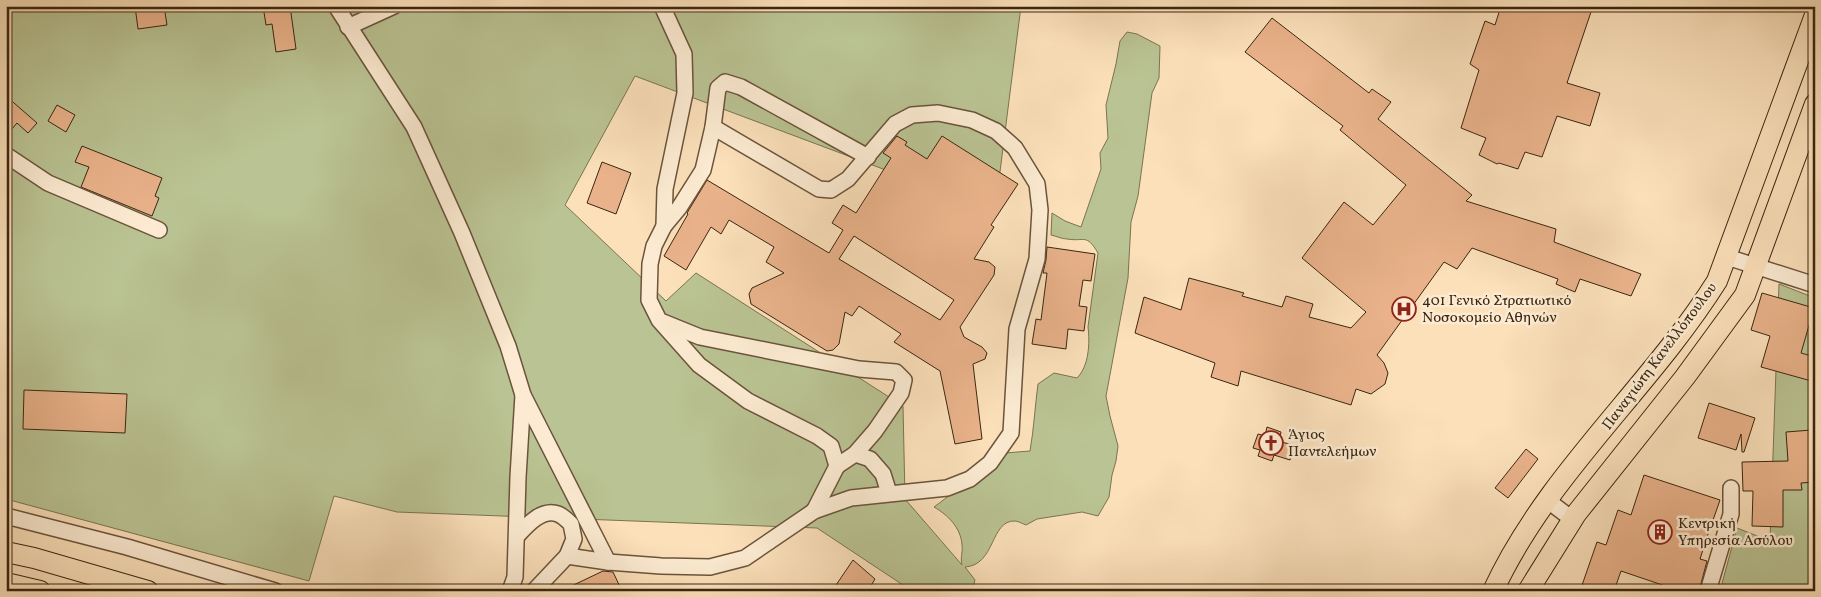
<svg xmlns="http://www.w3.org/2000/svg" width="1821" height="597" font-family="Vollkorn,serif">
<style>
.green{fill:#bac393;stroke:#7a7452}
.building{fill:#e9b28a;stroke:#3b2611;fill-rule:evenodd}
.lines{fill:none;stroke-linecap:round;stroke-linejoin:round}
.minor-casing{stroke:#6b543b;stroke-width:18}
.major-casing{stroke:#3b2611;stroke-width:22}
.minor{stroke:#fcebd2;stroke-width:15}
.major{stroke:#fbe0ba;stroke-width:20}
.labels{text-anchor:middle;stroke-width:5;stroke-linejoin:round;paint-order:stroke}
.poi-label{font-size:15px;fill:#3b2611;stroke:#fcebd2;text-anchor:start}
.street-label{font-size:15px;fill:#3b2611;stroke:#fcebd2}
</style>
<rect width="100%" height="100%" fill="#fbe0ba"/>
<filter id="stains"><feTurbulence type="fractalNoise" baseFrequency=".004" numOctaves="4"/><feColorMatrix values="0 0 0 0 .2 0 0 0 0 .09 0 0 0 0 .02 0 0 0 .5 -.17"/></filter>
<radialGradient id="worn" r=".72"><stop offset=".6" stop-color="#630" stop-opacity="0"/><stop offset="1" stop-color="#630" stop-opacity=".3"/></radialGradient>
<g class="green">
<path d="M6,6h1015l-26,205 -360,-135 -70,129 101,96 30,-28 207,133 2,93 57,66c-2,-7 1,-12 0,-20 -1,-17 -14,-30 -28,-38l28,-21 30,-32 38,-3c4,-23 5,-45 8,-67l16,-11 23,5c12,-12 13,-35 11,-51l10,-74c-12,-20 -13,-11 -31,-14 -5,0 -11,-3 -16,-4l1,-22 13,8 16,6 20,-58 -1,-16 8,-15 -2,-33 10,-41 4,-23 7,-9 10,2 23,12 -1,32 -7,15 -14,103 -7,26 -3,56 -22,118 4,20 8,30 -2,15 -4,14 -3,22 -11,19 -16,-4 -45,7 -11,6c-3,-1 -8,-4 -11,-4 -25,-1 -19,44 -50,46l10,13 -3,11h-60l-95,-63 -420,-16 -63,-16 -25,85 -303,-82z"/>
<polygon points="1779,284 1815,298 1815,591 1720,591 1737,528 1770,541"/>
</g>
<g class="building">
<polygon points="135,6 164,6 167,25 138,29"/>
<polygon points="263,6 290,6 296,49 276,52 272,24 266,25"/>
<polygon points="1501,6 1593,6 1567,83 1600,93 1590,126 1557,116 1542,157 1525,152 1518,169 1499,163 1497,164 1479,155 1486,138 1461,128 1479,70 1470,64 1485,21 1495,25"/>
<polygon points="1272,18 1369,93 1372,89 1391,102 1378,119 1472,195 1466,201 1556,229 1554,242 1641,274 1631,296 1580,279 1575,292 1556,284 1558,279 1472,248 1457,269 1444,262 1377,355 1384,363 1388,373 1385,384 1371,394 1356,389 1351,405 1241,371 1238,386 1211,377 1215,363 1135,333 1144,297 1181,310 1189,278 1244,293 1242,296 1282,307 1286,296 1313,304 1309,317 1351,328 1366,312 1302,258 1344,202 1373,225 1406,185 1340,130 1343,126 1245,52"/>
<polygon points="6,96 37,123 28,133 17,123 6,136"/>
<polygon points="57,105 75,115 66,132 48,121"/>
<path d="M897,136l10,6 -2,3 22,14 15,-23 76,48 -27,41 3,2 -20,32 15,3 6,5 -1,8 -34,52 4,10 18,10 5,6 -2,6 -12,5 9,75 -27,5 -15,-73 -46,-29 7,-8 -42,-28 -7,10 -7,-4 -6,32 -6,6 -6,1 -76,-47 -2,-10 3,-6 32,-15 -18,-11 8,-15 -45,-27 -8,14 -10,-7 -25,43 -22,-14 24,-42 -1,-1 20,-33 122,73 14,-23 -11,-7 11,-18 13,8 35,-55 -8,-5zM854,236l100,64 -14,20 -101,-61z"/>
<polygon points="82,146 162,178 155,196 159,198 152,216 81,187 89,167 75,162"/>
<polygon points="602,162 631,173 616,214 587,203"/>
<polygon points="1047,247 1095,254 1091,281 1083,280 1079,306 1087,307 1084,331 1068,329 1066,349 1032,344 1036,319 1041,320 1047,273 1043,273 1046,260"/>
<polygon points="1762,293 1814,308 1801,353 1815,357 1815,382 1761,367 1770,336 1751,330"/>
<polygon points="24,390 127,394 125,433 23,429"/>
<polygon points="1709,403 1755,418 1744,452 1742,452 1741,434 1736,450 1698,438"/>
<polygon points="1267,427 1281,432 1279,441 1295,446 1290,460 1274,455 1272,461 1258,456 1260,450 1253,448 1258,434 1265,436"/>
<polygon points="1812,430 1815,482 1801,483 1802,490 1783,490 1783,527 1752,526 1753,491 1743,491 1742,462 1788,461 1786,432"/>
<polygon points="1526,449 1538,459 1508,498 1495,488"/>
<polygon points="1644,475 1720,500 1711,526 1706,526 1710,528 1700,559 1707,561 1699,591 1680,591 1621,571 1614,591 1580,591 1597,542 1606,545 1618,510 1631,515"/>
<polygon points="853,560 875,579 868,591 832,591"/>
<polygon points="603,571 613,572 622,591 561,591"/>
</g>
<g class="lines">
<g class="minor-casing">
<g id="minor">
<polyline points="336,6 414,127 462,233 508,346 523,395 518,477 515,577 510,591"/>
<polyline points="662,6 684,54 685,93 665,189 664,226"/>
<polyline points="348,27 394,6"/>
<polyline points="6,155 48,183 159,230"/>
<polyline points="1727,257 1815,285"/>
<polyline points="663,322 700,337 859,369 896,372 904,380 901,393 875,431 855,454 837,466"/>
<polyline points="523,395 608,562"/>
<polyline points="855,454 870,459 883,474 889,493"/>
<polyline points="1547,500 1572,519"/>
<polyline points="814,511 837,466 831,446 817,436 748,401 699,365 659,320 649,300 650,264 654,246 664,226 679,208 703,170 713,127 718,88 725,82 741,87 868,157"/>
<polyline points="6,516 127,547 275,591"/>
<path d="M517,536c10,-11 25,-28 41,-22 5,2 10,7 13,10l3,15 -7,17 -33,35"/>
<polyline points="567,556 608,562 661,566 710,567 745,558 814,511 851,498 947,488 970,479 990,463 1011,433 1017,329 1037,259 1040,210 1037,184 1015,148 996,131 972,120 938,113 912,115 895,124 848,179 831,190 819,189 713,127"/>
<polyline points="1708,591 1731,514 1731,488"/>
</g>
</g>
<g class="major-casing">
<g id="major">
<polyline points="6,552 34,558 148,591"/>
<polyline points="6,583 40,591"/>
<path d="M1493,591c54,-117 156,-202 224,-310l98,-266"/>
<polyline points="1528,591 1576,514 1685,377 1745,295 1815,104"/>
</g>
</g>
<use href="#minor" class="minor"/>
<use href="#major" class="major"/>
</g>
<defs>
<g id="hospital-ring" transform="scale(1.25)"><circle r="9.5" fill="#fcebd2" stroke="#8f2418" stroke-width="1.5"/><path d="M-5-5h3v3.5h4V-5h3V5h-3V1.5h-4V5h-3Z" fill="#8f2418"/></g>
<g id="church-ring" transform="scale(1.25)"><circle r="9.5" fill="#fcebd2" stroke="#8f2418" stroke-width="1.5"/><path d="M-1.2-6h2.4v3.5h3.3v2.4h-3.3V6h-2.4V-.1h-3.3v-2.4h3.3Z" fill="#8f2418"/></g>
<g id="building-ring" transform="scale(1.25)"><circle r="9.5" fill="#fcebd2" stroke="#8f2418" stroke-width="1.5"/><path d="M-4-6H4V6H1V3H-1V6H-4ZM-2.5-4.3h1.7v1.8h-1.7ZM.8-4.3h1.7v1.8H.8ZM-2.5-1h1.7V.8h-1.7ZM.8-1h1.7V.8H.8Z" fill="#8f2418"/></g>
</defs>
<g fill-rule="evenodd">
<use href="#hospital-ring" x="1404" y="309"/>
<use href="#church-ring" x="1271" y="443"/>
<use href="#building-ring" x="1660" y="532"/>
</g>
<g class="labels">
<g class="poi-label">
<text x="1422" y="305">401 Γενικό Στρατιωτικό<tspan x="1422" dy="17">Νοσοκομείο Αθηνών</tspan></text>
<text x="1288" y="439">Άγιος<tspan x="1288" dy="17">Παντελεήμων</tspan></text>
<text x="1678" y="528">Κεντρική<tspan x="1678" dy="17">Υπηρεσία Ασύλου</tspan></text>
</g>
<g class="street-label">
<text transform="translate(1659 356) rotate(-53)" y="5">Παναγιώτη Κανελλόπουλου</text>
</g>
</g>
<rect width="1821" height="597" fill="none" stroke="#fbe0ba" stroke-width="25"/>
<rect x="8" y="8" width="1806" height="582" fill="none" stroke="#3b2611" stroke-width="2.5"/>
<rect x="12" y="12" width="1796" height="572" fill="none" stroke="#3b2611"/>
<rect width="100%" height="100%" filter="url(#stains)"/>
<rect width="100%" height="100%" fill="url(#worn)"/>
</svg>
